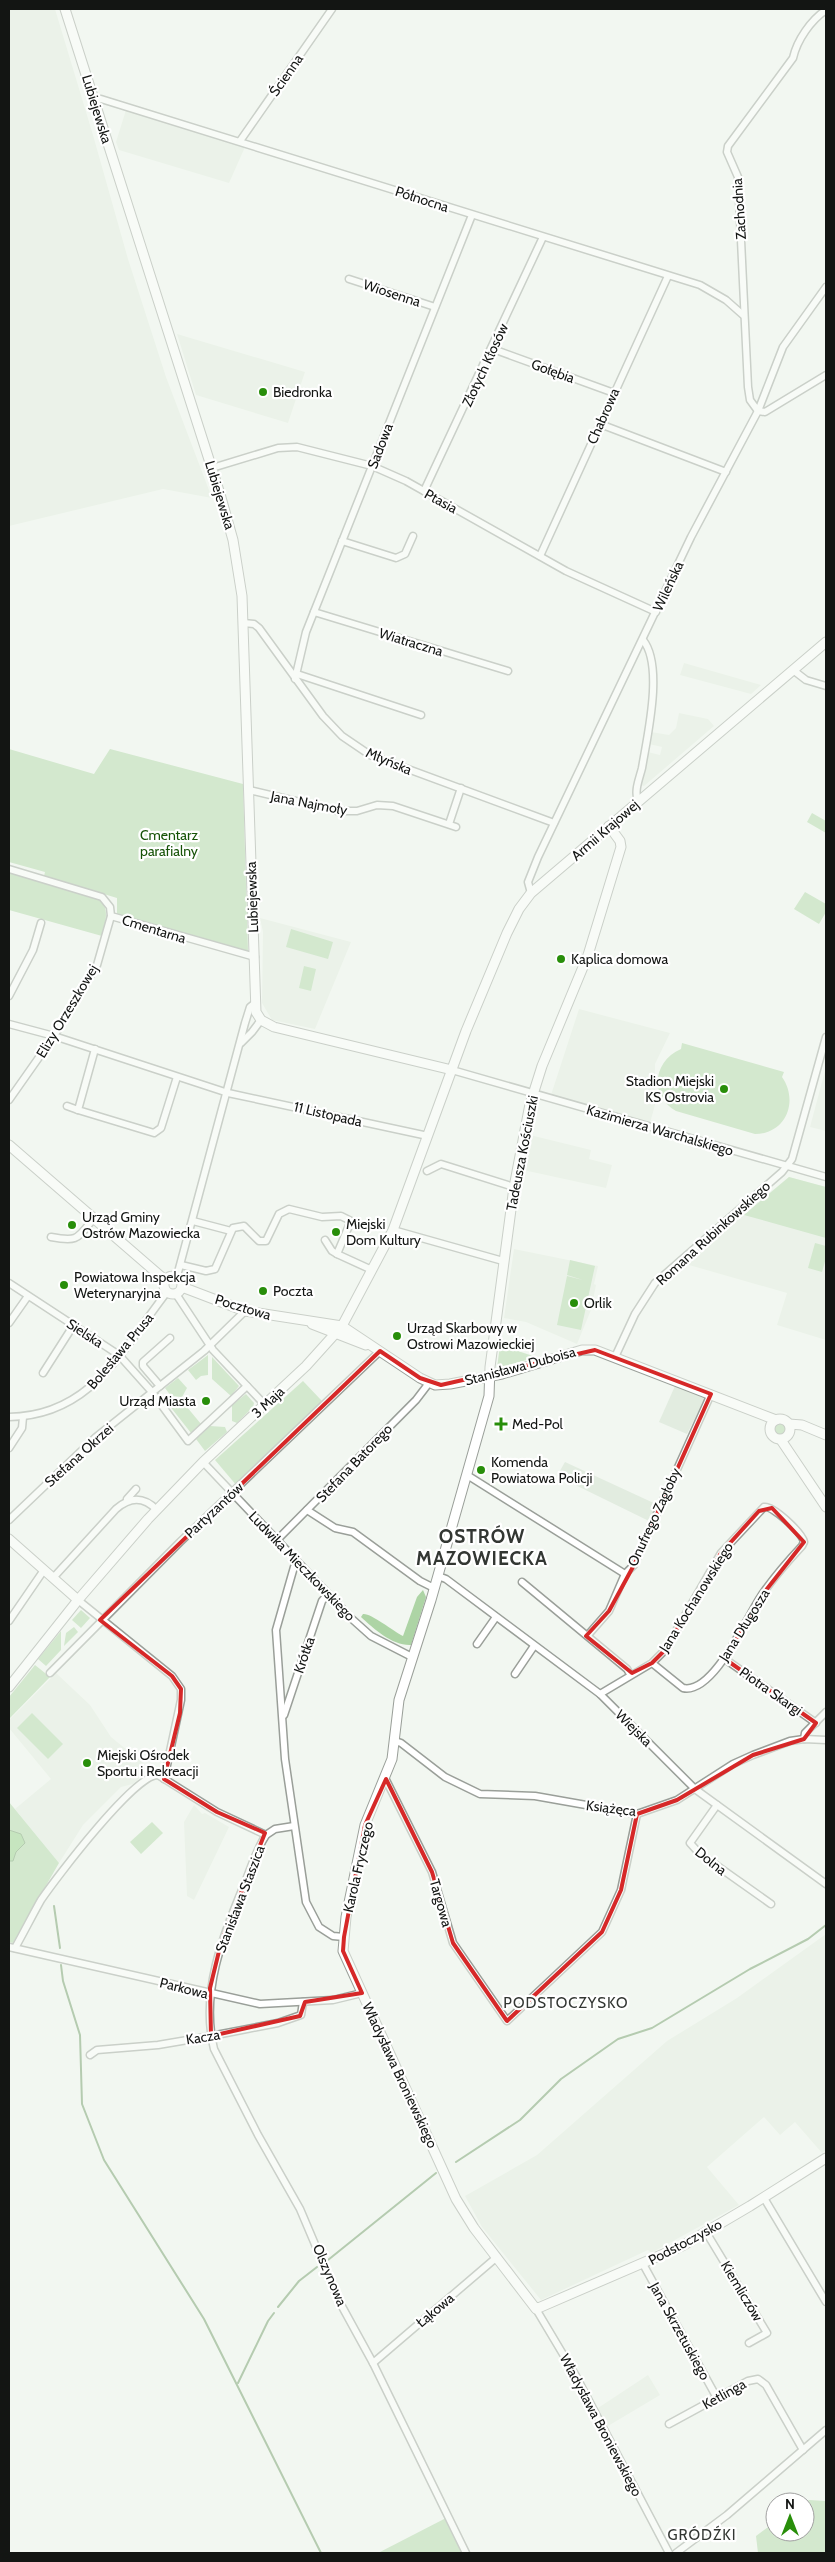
<svg xmlns="http://www.w3.org/2000/svg" width="835" height="2562" font-family="Cabin,sans-serif">
<style>
.built{fill:#e2ece0}
.green{fill:#add4a5}
.water{fill:#90ce84;stroke:#6a9662}
.lines{fill:none;stroke-linecap:round;stroke-linejoin:round}
.stream{stroke:#6a9662;stroke-width:2}
.street-casing{stroke:#9a9f99;stroke-width:9}
.secondary-casing{stroke:#9a9f99;stroke-width:11}
.street{stroke:#fff;stroke-width:6}
.secondary{stroke:#fff;stroke-width:9}
.marked{fill:none;stroke:#d62828;stroke-width:4;stroke-linejoin:round}
.poi-dot{fill:#288e0a;stroke:#fff;stroke-width:2}
.labels{text-anchor:middle;stroke-width:4.5;stroke-linejoin:round;paint-order:stroke}
.street-label{font-size:14px;fill:#131513;stroke:#fff}
.poi-label{font-size:14px;fill:#131513;stroke:#fff;text-anchor:start}
.park-label{font-size:14px;fill:#165307;stroke:#fff}
.neighbourhood-label{font-size:15px;letter-spacing:1px;fill:#333733;stroke:#fff}
.district-label{font-size:19px;font-weight:bold;letter-spacing:1px;fill:#333733;stroke:#fff}
</style>
<rect width="100%" height="100%" fill="#f2f7f1"/>
<g class="built">
<polygon points="9,9 55,9 93,135 128,259 166,377 212,498 163,489 9,526"/>
<polygon points="126,110 245,147 229,183 119,150 116,142"/>
<polygon points="177,334 305,372 288,423 196,395"/>
<polygon points="684,663 761,685 751,694 680,675"/>
<polygon points="679,713 708,719 714,726 644,786 640,785 648,752 660,755 662,747 649,744 651,732 669,735 676,728"/>
<polygon points="260,918 351,942 315,1029 272,1020 262,1003 263,932"/>
<polygon points="579,1009 670,1033 655,1064 655,1105 650,1123 551,1095"/>
<polygon points="826,1067 826,1131 810,1127"/>
<polygon points="530,1135 591,1150 589,1159 612,1165 606,1188 523,1170"/>
<polygon points="789,1177 826,1187 826,1340 777,1325 787,1293 682,1263"/>
<polygon points="514,1249 598,1266 594,1284 596,1285 591,1310 577,1344 526,1322 504,1318"/>
<polygon points="675,1386 705,1398 687,1434 659,1422"/>
<polygon points="565,1462 658,1505 651,1522 557,1476"/>
<polygon points="56,1673 90,1705 111,1737 143,1763 141,1768 146,1772 133,1784 121,1787 83,1825 59,1863 15,1809 51,1779 9,1728 9,1720"/>
<polygon points="194,1805 202,1814 205,1813 229,1827 194,1900 187,1896 184,1822"/>
<polygon points="826,1934 826,2150 822,2153 795,2122 780,2135 764,2117 707,2167 739,2205 651,2253 648,2250 541,2300 482,2227 465,2196 537,2155 667,2041 737,1998"/>
<polygon points="648,2375 660,2395 608,2426 598,2408"/>
</g>
<g class="green">
<polygon points="9,749 94,774 110,749 243,784 248,951 117,915 117,898 44,876 45,872 9,862"/>
<polygon points="812,813 826,821 826,833 807,822"/>
<path d="M9,872l89,26c13,10 7,25 4,38l-93,-26z"/>
<polygon points="805,892 826,904 826,912 819,924 794,909"/>
<polygon points="291,929 333,942 328,959 286,947"/>
<polygon points="304,966 316,969 311,991 299,988"/>
<path d="M682,1043l102,29 -2,5c17,24 4,57 -27,57l-79,-23c-27,-15 -23,-50 5,-62z"/>
<polygon points="789,1177 826,1187 826,1238 744,1215"/>
<polygon points="815,1243 826,1246 826,1258 822,1272 808,1268"/>
<polygon points="570,1260 595,1266 581,1330 557,1325 567,1276 583,1280 567,1275"/>
<polygon points="500,1345 533,1356 534,1358 497,1368"/>
<polygon points="208,1355 208,1375 201,1376 196,1380 188,1370"/>
<polygon points="212,1357 239,1386 231,1396 212,1379"/>
<polygon points="178,1378 187,1388 182,1397 171,1396 165,1388"/>
<polygon points="303,1381 322,1401 237,1486 215,1460"/>
<polygon points="246,1394 254,1403 253,1407 237,1423 232,1421 232,1405"/>
<polygon points="167,1399 182,1401 201,1424 191,1433 165,1400"/>
<circle cx="780" cy="1429" r="7"/>
<polygon points="210,1426 225,1427 227,1432 205,1451 196,1439"/>
<path d="M423,1590l3,7 -15,48c-18,1 -37,-16 -50,-28l2,-3c8,-1 30,17 40,22l14,-39z"/>
<polygon points="81,1610 90,1618 81,1628 72,1620"/>
<polygon points="74,1627 78,1632 64,1646 66,1633"/>
<polygon points="61,1631 61,1650 46,1666 38,1659"/>
<polygon points="35,1665 50,1677 9,1719 9,1697"/>
<polygon points="32,1713 63,1744 48,1759 17,1728"/>
<polygon points="9,1802 59,1863 13,1943 9,1942"/>
<polygon points="152,1822 163,1833 141,1854 130,1842"/>
<polygon points="809,2500 826,2501 826,2553 758,2553 756,2536 775,2522 775,2532 805,2532 805,2502"/>
<polygon points="446,2518 464,2553 378,2553"/>
</g>
<polygon class="water" points="9,1830 21,1834 25,1843 16,1852 13,1861 9,1861"/>
<g class="lines">
<g class="stream">
<polyline points="54,1906 60,1948"/>
<polyline points="61,1965 63,1981 80,2035 82,2104 104,2160 204,2319 321,2553"/>
<polyline points="456,2162 520,2120 561,2079 618,2039 652,2028 750,1969 808,1939 826,1925"/>
<polyline points="328,2260 436,2173"/>
<polyline points="278,2307 299,2281 317,2267"/>
<polyline points="238,2383 268,2321 274,2313"/>
</g>
<g class="street-casing">
<g id="street">
<polyline points="94,102 101,99 700,285 726,300 743,315"/>
<polyline points="240,141 332,9"/>
<polyline points="349,279 435,307"/>
<polyline points="493,349 614,393"/>
<path d="M758,411l-8,-11 -2,-13 -10,-210 -11,-25 1,-6 65,-88c4,-18 18,-38 33,-48"/>
<polyline points="758,411 765,412 826,375"/>
<polyline points="600,424 726,472"/>
<polyline points="212,468 278,448 297,447 372,466 406,481 566,571 656,612"/>
<polyline points="424,491 543,237"/>
<polyline points="342,541 396,558 405,554 413,536"/>
<polyline points="540,556 668,276"/>
<polyline points="314,612 508,671"/>
<polyline points="243,623 254,624 259,628 323,716 342,736 370,755 554,823"/>
<polyline points="793,670 806,680 826,686"/>
<polyline points="297,674 421,715"/>
<polyline points="295,679 306,632 472,215"/>
<polyline points="249,790 338,811 357,811 377,805 393,806 456,827"/>
<path d="M638,802c-4,-12 1,-22 4,-34 5,-31 22,-102 1,-128"/>
<polyline points="449,824 461,788"/>
<polyline points="9,869 102,897 110,907 111,916 255,957"/>
<polyline points="531,893 528,882 538,857 691,537 758,411 783,347 826,287"/>
<polyline points="9,996 33,950 41,923"/>
<polyline points="9,1024 54,1036 228,1093 428,1136"/>
<polyline points="241,1043 252,1032 261,1020"/>
<polyline points="95,1049 78,1110 154,1133 161,1128 177,1077"/>
<polyline points="452,1070 826,1177"/>
<polyline points="9,1100 54,1036 97,965 111,916"/>
<polyline points="67,1106 78,1110"/>
<polyline points="427,1171 441,1164 514,1187"/>
<polyline points="193,1221 231,1231"/>
<polyline points="393,1230 503,1261"/>
<path d="M51,1237c27,5 26,2 43,-19"/>
<polyline points="325,1240 332,1251 337,1254"/>
<polyline points="181,1265 206,1271 215,1269 233,1228 244,1226 259,1241 266,1241 279,1214 289,1209 322,1217 341,1216 351,1221 337,1254 372,1270"/>
<polyline points="177,1276 245,1023 250,1007 255,1003"/>
<polyline points="9,1283 119,1355 152,1392 188,1441 247,1386"/>
<polyline points="176,1294 213,1350 265,1405"/>
<polyline points="9,1323 28,1296"/>
<polyline points="615,1357 635,1314 655,1283 782,1172 792,1159 826,1037"/>
<polyline points="43,1373 73,1326"/>
<polyline points="160,1386 143,1366 143,1362 170,1338"/>
<path d="M9,1417c82,-1 113,-67 158,-125"/>
<polyline points="9,1448 22,1428 23,1417"/>
<polyline points="203,1462 352,1619 371,1636 412,1657"/>
<polyline points="467,1475 625,1574"/>
<polyline points="127,1499 136,1489"/>
<polyline points="307,1510 335,1528 353,1532 420,1581 434,1588"/>
<polyline points="9,1520 96,1437 204,1351 245,1311"/>
<polyline points="277,1540 416,1400 429,1383"/>
<polyline points="298,1563 294,1567 276,1630 285,1759 306,1902 319,1927 333,1936 344,1937"/>
<polyline points="438,1576 446,1579 600,1694 695,1789 826,1884"/>
<path d="M53,1578l63,-69c14,-12 27,-13 41,1"/>
<polyline points="522,1582 627,1669 630,1674"/>
<polyline points="78,1600 172,1676 181,1689 181,1700 164,1779"/>
<polyline points="9,1621 44,1570"/>
<polyline points="588,1635 609,1611 625,1574 634,1565 711,1394"/>
<polyline points="477,1644 496,1617"/>
<polyline points="725,1659 816,1723"/>
<polyline points="50,1673 180,1542 380,1351"/>
<polyline points="515,1674 534,1646"/>
<path d="M600,1694l52,-31 13,-13 56,-97 43,-46c9,-2 38,26 40,35l-2,4c-14,15 -27,30 -39,47 -15,21 -49,102 -80,95l-31,-25"/>
<polyline points="284,1715 322,1601 328,1594"/>
<polyline points="804,1739 805,1733 826,1712"/>
<polyline points="395,1741 401,1743 445,1777 480,1794 535,1796 637,1814 677,1800 733,1764 753,1755 790,1741 804,1739 826,1740"/>
<polyline points="385,1778 432,1872 453,1943 507,2021 602,1932 621,1890 637,1814"/>
<polyline points="717,1805 690,1843 699,1853 771,1904"/>
<path d="M294,1826l-19,3 -9,6c-10,15 -15,33 -22,50 -21,51 -44,107 -30,164l44,86 42,74 39,92 34,62 93,190"/>
<polyline points="9,1947 260,2004 333,2000 362,1993"/>
<path d="M15,1948c9,-16 17,-32 26,-48 15,-22 94,-126 117,-125l59,37 49,23"/>
<polyline points="90,2055 97,2050 158,2045 211,2036 278,2023 301,2015 303,2002"/>
<polyline points="764,2198 826,2302"/>
<polyline points="706,2232 767,2333 749,2343"/>
<polyline points="643,2264 717,2398"/>
<polyline points="536,2309 576,2376 669,2553"/>
<polyline points="373,2363 497,2257"/>
<polyline points="669,2424 748,2381 758,2379 766,2385 803,2450"/>
<polyline points="676,2553 727,2515 826,2430"/>
</g>
</g>
<g class="secondary-casing">
<g id="secondary">
<polyline points="65,9 220,494 233,540 242,596 256,1012 261,1020 274,1027 452,1070"/>
<polyline points="609,826 620,841 621,847 588,955 542,1066 530,1104 514,1187 490,1367 489,1396 431,1600 399,1700 392,1759 365,1825 346,1917 343,1951 456,2199 474,2228 536,2309 682,2246 750,2206 826,2158"/>
<polyline points="9,1145 165,1280"/>
<circle cx="173" cy="1285" r="9"/>
<polyline points="182,1287 245,1311 342,1326 420,1378 435,1385 450,1384 502,1374 582,1350 595,1350 776,1420"/>
<polyline points="312,1324 366,1345"/>
<circle cx="780" cy="1429" r="10"/>
<polyline points="789,1424 802,1425 826,1435"/>
<polyline points="781,1440 826,1507"/>
<polyline points="9,1539 78,1600"/>
<polyline points="9,1687 78,1600 148,1519 203,1462 306,1366 342,1326 393,1230 466,1031 507,933 519,909 531,893 826,642"/>
</g>
</g>
<use href="#street" class="street"/>
<use href="#secondary" class="secondary"/>
</g>
<path d="M0 0H835V2562H0ZM595,1350l116,44 -77,171 -25,46 -23,25 46,37 20,-10 13,-13 56,-97 38,-42 13,-3 32,34 -41,52 -38,65 91,64 -12,16 -51,16 -76,45 -40,14 -16,76 -19,42 -95,89 -54,-78 -21,-71 -46,-93 -21,46 -21,112 -1,14 19,42 -57,9 -5,14 -89,20 -1,-48 11,-45 44,-110 -48,-21 -53,-33 16,-66 1,-24 -9,-13 -72,-56 280,-269 40,27 21,7z" fill="#f2f7f1" fill-opacity=".55" fill-rule="evenodd"/>
<path class="marked" d="M595,1350l116,44 -77,171 -25,46 -23,25 46,37 20,-10 13,-13 56,-97 38,-42 13,-3 32,34 -41,52 -38,65 91,64 -12,16 -51,16 -76,45 -40,14 -16,76 -19,42 -95,89 -54,-78 -21,-71 -46,-93 -21,46 -21,112 -1,14 19,42 -57,9 -5,14 -89,20 -1,-48 11,-45 44,-110 -48,-21 -53,-33 16,-66 1,-24 -9,-13 -72,-56 280,-269 40,27 21,7z"/>
<g class="poi-dot">
<circle cx="263" cy="392" r="5"/>
<circle cx="561" cy="959" r="5"/>
<circle cx="724" cy="1089" r="5"/>
<circle cx="72" cy="1225" r="5"/>
<circle cx="336" cy="1232" r="5"/>
<circle cx="64" cy="1285" r="5"/>
<circle cx="263" cy="1291" r="5"/>
<circle cx="574" cy="1303" r="5"/>
<circle cx="397" cy="1336" r="5"/>
<circle cx="206" cy="1401" r="5"/>
<path d="M498.5 1416.5h5v5h5v5h-5v5h-5v-5h-5v-5h5z"/>
<circle cx="481" cy="1470" r="5"/>
<circle cx="87" cy="1763" r="5"/>
</g>
<g class="labels">
<g class="street-label">
<text transform="translate(286 75) rotate(-55)" y="5">Ścienna</text>
<text transform="translate(97 109) rotate(73)" y="5">Lubiejewska</text>
<text transform="translate(422 199) rotate(18)" y="5">Północna</text>
<text transform="translate(739 209) rotate(-94)" y="5">Zachodnia</text>
<text transform="translate(392 293) rotate(18)" y="5">Wiosenna</text>
<text transform="translate(485 365) rotate(-65)" y="5">Złotych Kłosów</text>
<text transform="translate(553 371) rotate(20)" y="5">Gołębia</text>
<text transform="translate(603 416) rotate(-66)" y="5">Chabrowa</text>
<text transform="translate(380 446) rotate(-69)" y="5">Sadowa</text>
<text transform="translate(220 495) rotate(73)" y="5">Lubiejewska</text>
<text transform="translate(441 501) rotate(29)" y="5">Ptasia</text>
<text transform="translate(668 586) rotate(-65)" y="5">Wileńska</text>
<text transform="translate(411 642) rotate(17)" y="5">Wiatraczna</text>
<text transform="translate(389 761) rotate(23)" y="5">Młyńska</text>
<text transform="translate(309 803) rotate(11)" y="5">Jana Najmoły</text>
<text transform="translate(605 830) rotate(-41)" y="5">Armii Krajowej</text>
<text transform="translate(252 897) rotate(-92)" y="5">Lubiejewska</text>
<text transform="translate(154 929) rotate(17)" y="5">Cmentarna</text>
<text transform="translate(67 1011) rotate(-59)" y="5">Elizy Orzeszkowej</text>
<text transform="translate(328 1114) rotate(13)" y="5">11 Listopada</text>
<text transform="translate(660 1130) rotate(16)" y="5">Kazimierza Warchalskiego</text>
<text transform="translate(522 1153) rotate(-79)" y="5">Tadeusza Kościuszki</text>
<text transform="translate(713 1233) rotate(-42)" y="5">Romana Rubinkowskiego</text>
<text transform="translate(243 1307) rotate(17)" y="5">Pocztowa</text>
<text transform="translate(85 1333) rotate(33)" y="5">Sielska</text>
<text transform="translate(120 1351) rotate(-50)" y="5">Bolesława Prusa</text>
<text transform="translate(520 1366) rotate(-15)" y="5">Stanisława Duboisa</text>
<text transform="translate(268 1402) rotate(-43)" y="5">3 Maja</text>
<text transform="translate(79 1455) rotate(-42)" y="5">Stefana Okrzei</text>
<text transform="translate(354 1463) rotate(-46)" y="5">Stefana Batorego</text>
<text transform="translate(214 1510) rotate(-43)" y="5">Partyzantów</text>
<text transform="translate(654 1517) rotate(-65)" y="5">Onufrego Zagłoby</text>
<text transform="translate(302 1566) rotate(46)" y="5">Ludwika Mieczkowskiego</text>
<text transform="translate(696 1597) rotate(-58)" y="5">Jana Kochanowskiego</text>
<text transform="translate(744 1625) rotate(-58)" y="5">Jana Długosza</text>
<text transform="translate(304 1655) rotate(-71)" y="5">Krótka</text>
<text transform="translate(771 1691) rotate(35)" y="5">Piotra Skargi</text>
<text transform="translate(634 1728) rotate(45)" y="5">Wiejska</text>
<text transform="translate(611 1808) rotate(7)" y="5">Książęca</text>
<text transform="translate(711 1861) rotate(39)" y="5">Dolna</text>
<text transform="translate(358 1867) rotate(-77)" y="5">Karola Fryczego</text>
<text transform="translate(240 1899) rotate(-69)" y="5">Stanisława Staszica</text>
<text transform="translate(441 1903) rotate(74)" y="5">Targowa</text>
<text transform="translate(184 1988) rotate(14)" y="5">Parkowa</text>
<text transform="translate(203 2037) rotate(-9)" y="5">Kacza</text>
<text transform="translate(400 2075) rotate(65)" y="5">Władysława Broniewskiego</text>
<text transform="translate(685 2242) rotate(-28)" y="5">Podstoczysko</text>
<text transform="translate(330 2275) rotate(67)" y="5">Olszynowa</text>
<text transform="translate(742 2291) rotate(59)" y="5">Kiemliczów</text>
<text transform="translate(435 2310) rotate(-40)" y="5">Łąkowa</text>
<text transform="translate(680 2331) rotate(61)" y="5">Jana Skrzetuskiego</text>
<text transform="translate(724 2394) rotate(-29)" y="5">Ketlinga</text>
<text transform="translate(601 2425) rotate(62)" y="5">Władysława Broniewskiego</text>
</g>
<g class="poi-label">
<text x="273" y="397">Biedronka</text>
<text x="571" y="964">Kaplica domowa</text>
<text x="714" y="1086" text-anchor="end">Stadion Miejski<tspan x="714" dy="16">KS Ostrovia</tspan></text>
<text x="82" y="1222">Urząd Gminy<tspan x="82" dy="16">Ostrów Mazowiecka</tspan></text>
<text x="346" y="1229">Miejski<tspan x="346" dy="16">Dom Kultury</tspan></text>
<text x="74" y="1282">Powiatowa Inspekcja<tspan x="74" dy="16">Weterynaryjna</tspan></text>
<text x="273" y="1296">Poczta</text>
<text x="584" y="1308">Orlik</text>
<text x="407" y="1333">Urząd Skarbowy w<tspan x="407" dy="16">Ostrowi Mazowieckiej</tspan></text>
<text x="196" y="1406" text-anchor="end">Urząd Miasta</text>
<text x="512" y="1429">Med-Pol</text>
<text x="491" y="1467">Komenda<tspan x="491" dy="16">Powiatowa Policji</tspan></text>
<text x="97" y="1760">Miejski Ośrodek<tspan x="97" dy="16">Sportu i Rekreacji</tspan></text>
</g>
<g class="park-label">
<text x="169" y="840">Cmentarz<tspan x="169" dy="16">parafialny</tspan></text>
</g>
<g class="neighbourhood-label">
<text x="566" y="2008">PODSTOCZYSKO</text>
<text x="702" y="2540">GRÓDŹKI</text>
</g>
<g class="district-label">
<text x="482" y="1543">OSTRÓW<tspan x="482" dy="22">MAZOWIECKA</tspan></text>
</g>
</g>
<rect width="835" height="2562" fill="none" stroke="#131513" stroke-width="20"/>
<g transform="translate(790 2517)"><circle r="24" fill="#ffffff" stroke="#a1a1a1"/>
<path d="M0-4L9 19L0 12L-9 19Z" fill="#288e0a"/>
<text y="-8" font-size="14" font-weight="bold" text-anchor="middle" fill="#131513">N</text>
</g>
</svg>
